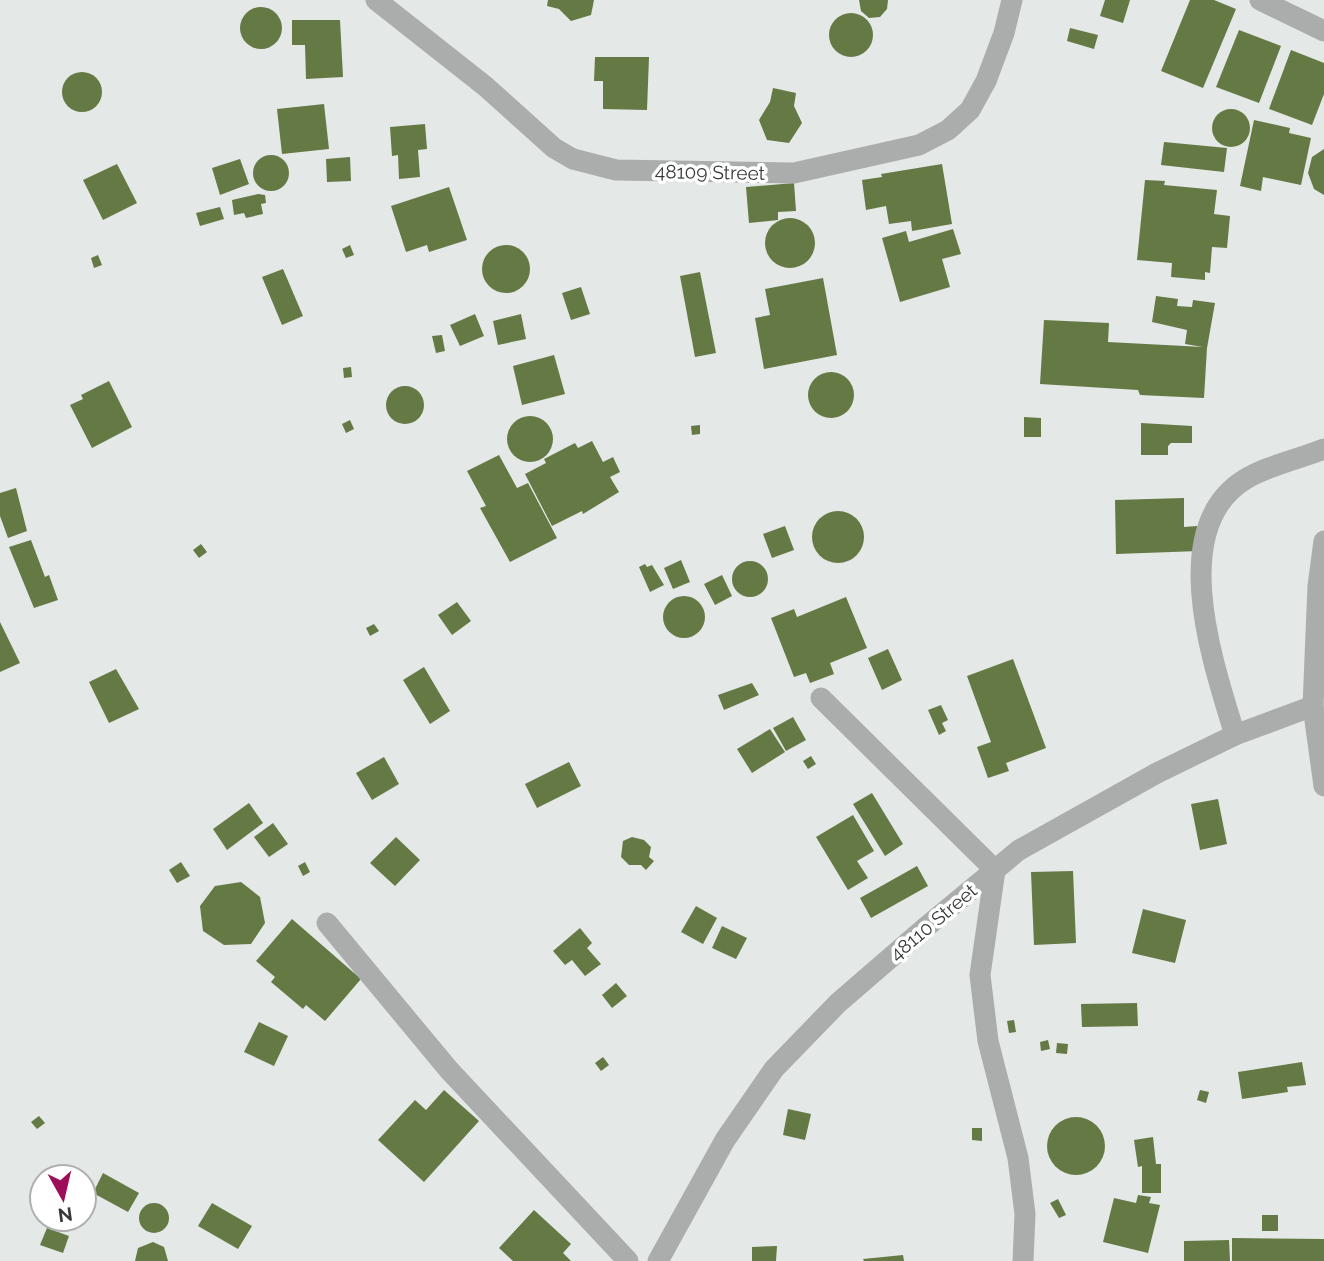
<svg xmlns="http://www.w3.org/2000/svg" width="1324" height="1261" font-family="Raleway,sans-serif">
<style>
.building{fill:#657945}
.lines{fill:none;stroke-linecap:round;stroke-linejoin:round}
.minor{stroke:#abadad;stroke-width:21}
.labels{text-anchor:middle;stroke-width:7;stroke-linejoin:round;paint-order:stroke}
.street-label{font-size:19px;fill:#373938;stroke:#fff}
</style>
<rect width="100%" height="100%" fill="#e4e8e6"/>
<g class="building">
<polygon points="548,0 594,0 591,15 571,21 559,9 547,6"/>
<polygon points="859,0 888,0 887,9 880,17 869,18 861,11"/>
<polygon points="1105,0 1130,0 1123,23 1100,16"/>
<polygon points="1190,0 1214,0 1236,9 1203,88 1161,71"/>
<circle cx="261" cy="28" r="21"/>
<circle cx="851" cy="35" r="22"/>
<polygon points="292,20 340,20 343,77 306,79 305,45 292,45"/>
<polygon points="1070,28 1098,35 1094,49 1067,41"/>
<polygon points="1239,30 1281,46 1259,103 1216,87"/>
<polygon points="1291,50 1324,63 1324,94 1312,125 1269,109"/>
<polygon points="595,57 649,57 647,110 603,109 603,81 594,81"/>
<circle cx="82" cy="92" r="20"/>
<polygon points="773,88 796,93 794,106 802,123 789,143 767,140 759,120 770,102"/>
<polygon points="324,104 329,149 282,154 277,109"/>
<circle cx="1231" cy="128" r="19"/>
<polygon points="1254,120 1290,128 1289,133 1311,138 1301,185 1263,177 1261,191 1240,186"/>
<polygon points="425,124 427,149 418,150 420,177 399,179 398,155 392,156 390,127"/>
<polygon points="1164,142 1227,148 1224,172 1161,165"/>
<polygon points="1324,149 1324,195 1314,189 1308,173 1312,157"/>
<circle cx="271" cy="173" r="18"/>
<polygon points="350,157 351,181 327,182 326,159"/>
<polygon points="240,159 249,184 220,195 212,168"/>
<polygon points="117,164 137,203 103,220 83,180"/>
<polygon points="942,164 952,224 912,231 911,221 889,224 886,206 866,210 862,180 882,177 881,174"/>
<polygon points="1145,180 1165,181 1164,185 1217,190 1214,214 1230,216 1227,248 1212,247 1210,273 1205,272 1205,280 1171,277 1172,263 1137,260"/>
<polygon points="794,183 796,211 778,212 778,220 749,223 746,187"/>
<polygon points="449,187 467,240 429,252 427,245 406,252 391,206"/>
<polygon points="258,194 265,195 266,203 261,204 263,214 246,218 244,213 234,215 232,200"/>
<polygon points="220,207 224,219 200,226 196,213"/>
<circle cx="790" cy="243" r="25"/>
<polygon points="953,229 961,254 942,259 950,287 900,302 882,238 906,231 909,242"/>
<polygon points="350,245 354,255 346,258 342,249"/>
<circle cx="506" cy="269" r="24"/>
<polygon points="98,255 102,265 94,268 91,258"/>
<polygon points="283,269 303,316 282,325 262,277"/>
<polygon points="700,272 716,353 695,357 680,276"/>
<polygon points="823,278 837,355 764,369 755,318 770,315 765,289"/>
<polygon points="581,287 590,314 571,320 562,293"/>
<polygon points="1156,296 1178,299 1177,306 1192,307 1193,300 1215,303 1207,348 1204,398 1140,395 1138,390 1040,384 1044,320 1109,323 1108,342 1203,347 1185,344 1187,330 1152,322"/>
<polygon points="475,314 484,336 460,346 450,325"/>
<polygon points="521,314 526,339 498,345 493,321"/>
<polygon points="442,335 445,351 436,353 432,336"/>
<polygon points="554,355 565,394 522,405 513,366"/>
<polygon points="351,367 352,377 344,378 343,368"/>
<circle cx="831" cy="395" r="23"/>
<polygon points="109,381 132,427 92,448 70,405 83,399 81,395"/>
<circle cx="405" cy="405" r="19"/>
<circle cx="530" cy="439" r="23"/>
<polygon points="1024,417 1041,418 1041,437 1024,437"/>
<polygon points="350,420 354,429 346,433 342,424"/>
<polygon points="1141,423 1192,426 1192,443 1171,443 1168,446 1168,455 1141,455"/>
<polygon points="700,425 700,434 692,435 691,426"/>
<polygon points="592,441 603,462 613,457 620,472 610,477 619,492 583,514 582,511 552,526 525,474 546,463 544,459 575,443 578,448"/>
<polygon points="499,455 517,488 528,483 557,538 510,562 480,508 486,506 467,471"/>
<polygon points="16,488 27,531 8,538 0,516 0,493"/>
<polygon points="1184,498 1184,527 1197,526 1199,551 1116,554 1115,500"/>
<circle cx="838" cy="537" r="26"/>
<polygon points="785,526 794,550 772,558 763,534"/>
<polygon points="31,540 45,577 49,575 58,600 34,608 9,547"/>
<polygon points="201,544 207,552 199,558 193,550"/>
<polygon points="681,560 690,582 673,589 664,568"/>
<circle cx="750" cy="579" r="18"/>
<polygon points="645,564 647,567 652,565 664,585 650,592 639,567"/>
<polygon points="722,575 732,596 715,605 704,584"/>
<circle cx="684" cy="617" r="21"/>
<polygon points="846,597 867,648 830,663 834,674 810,683 806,673 794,677 771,618 794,609 797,617"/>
<polygon points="457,602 471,621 452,635 438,615"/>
<polygon points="0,622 20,663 0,672"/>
<polygon points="374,624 379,631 370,636 366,628"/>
<polygon points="888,649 902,680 882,690 868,658"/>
<polygon points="1013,659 1046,748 1006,763 1009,771 988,778 977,747 991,742 967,676"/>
<polygon points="424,667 450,711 430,724 403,680"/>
<polygon points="116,669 139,709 109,723 89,682"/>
<polygon points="752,683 759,695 724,710 718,695"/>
<polygon points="941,705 948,720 942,723 946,731 939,735 928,710"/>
<polygon points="793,717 806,740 786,751 773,728"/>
<polygon points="770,729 785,752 752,773 737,749"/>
<polygon points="811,756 816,764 808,769 803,761"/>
<polygon points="384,757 399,784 372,800 356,773"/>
<polygon points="569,762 581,786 537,808 525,784"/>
<polygon points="872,793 903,844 885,856 853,804"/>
<polygon points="1218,799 1227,844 1200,850 1191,804"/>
<polygon points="249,803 263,823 227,850 213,829"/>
<polygon points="853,815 874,851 857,861 868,878 848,890 816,837"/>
<polygon points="273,823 288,844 269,857 254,837"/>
<polygon points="396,837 420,860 395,886 370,863"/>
<polygon points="632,837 644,840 651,847 649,857 654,861 646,870 641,865 629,865 621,857 623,841"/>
<polygon points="181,862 190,876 177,883 169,870"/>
<polygon points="305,862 310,872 303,876 298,866"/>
<polygon points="917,866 928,886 871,918 860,898"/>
<polygon points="1073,871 1076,943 1034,945 1031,872"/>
<polygon points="241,882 260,897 265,923 251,944 224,945 203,931 200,906 215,886"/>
<polygon points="696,906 717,918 703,944 681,932"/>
<polygon points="1143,909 1186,920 1175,963 1132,953"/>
<polygon points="292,919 361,979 325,1021 306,1005 303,1009 271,982 275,977 256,961"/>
<polygon points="722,926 747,938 736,959 712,948"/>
<polygon points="580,928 592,943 587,948 601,964 585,976 572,960 565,965 553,951"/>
<polygon points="616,983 627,996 612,1008 602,995"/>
<polygon points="1137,1003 1138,1026 1082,1027 1081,1004"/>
<polygon points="1014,1020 1016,1032 1009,1033 1007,1021"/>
<polygon points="259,1022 288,1036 274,1066 244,1052"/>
<polygon points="1048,1040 1050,1049 1041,1051 1040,1042"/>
<polygon points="1057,1043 1068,1044 1067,1054 1056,1053"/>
<polygon points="603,1057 609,1065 601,1071 595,1063"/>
<polygon points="1302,1062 1306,1085 1287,1087 1288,1092 1242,1099 1238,1072"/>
<polygon points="444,1090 479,1121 424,1182 378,1140 415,1100 426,1110"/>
<polygon points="1200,1090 1209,1092 1206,1103 1197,1100"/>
<polygon points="788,1109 811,1114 805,1140 783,1135"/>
<polygon points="39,1116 45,1123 37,1129 31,1122"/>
<circle cx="1076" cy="1146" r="29"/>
<polygon points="972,1128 982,1128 982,1141 972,1140"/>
<polygon points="1153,1137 1156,1164 1161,1164 1161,1193 1142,1193 1142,1166 1138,1167 1134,1140"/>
<polygon points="103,1173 139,1193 128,1212 93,1193"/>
<polygon points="1138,1195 1151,1197 1149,1203 1160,1205 1148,1253 1103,1242 1114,1198 1136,1203"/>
<polygon points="1058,1199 1066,1215 1059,1218 1050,1203"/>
<polygon points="212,1203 252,1226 238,1249 198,1226"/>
<circle cx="154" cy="1218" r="15"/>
<polygon points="534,1210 571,1244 563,1253 571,1261 513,1261 499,1248"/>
<rect x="1262" y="1215" width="16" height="16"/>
<polygon points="47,1228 69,1236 63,1253 40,1245"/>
<polygon points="1232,1238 1324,1239 1324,1261 1232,1261"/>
<polygon points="1229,1240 1230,1261 1184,1261 1184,1241"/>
<polygon points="153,1242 164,1247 168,1261 135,1261 138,1248"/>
<polygon points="777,1246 776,1261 752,1261 752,1247"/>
<polygon points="903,1255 904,1261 864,1261 863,1259"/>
</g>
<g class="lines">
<g class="minor">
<polyline points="376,0 485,86 554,148 573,159 616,170 794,173 919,145 948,130 970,110 986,81 1004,33 1012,0"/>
<polyline points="1260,0 1324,31"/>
<polyline points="1324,541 1318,586 1313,706 1324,786"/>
<polyline points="821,698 995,870 980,975 988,1041 1018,1158 1025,1214 1023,1261"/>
<path d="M1235,735c-21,-69 -69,-206 9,-255 22,-14 55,-21 80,-31"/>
<polyline points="327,923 449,1070 628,1261"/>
<polyline points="658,1261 725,1140 774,1069 838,1003 926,927 1019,850 1157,773 1235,735 1313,706"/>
</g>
</g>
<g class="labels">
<g class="street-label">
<text transform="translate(710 172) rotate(1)" y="7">48109 Street</text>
<text transform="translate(933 922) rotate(-40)" y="7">48110 Street</text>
</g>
</g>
<g transform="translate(63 1198) rotate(172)"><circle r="33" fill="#ffffff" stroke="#afb0af" stroke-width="2"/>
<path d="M0-5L12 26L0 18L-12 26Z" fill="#9e0d57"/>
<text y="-10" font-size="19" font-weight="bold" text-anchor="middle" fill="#373938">N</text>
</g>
</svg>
